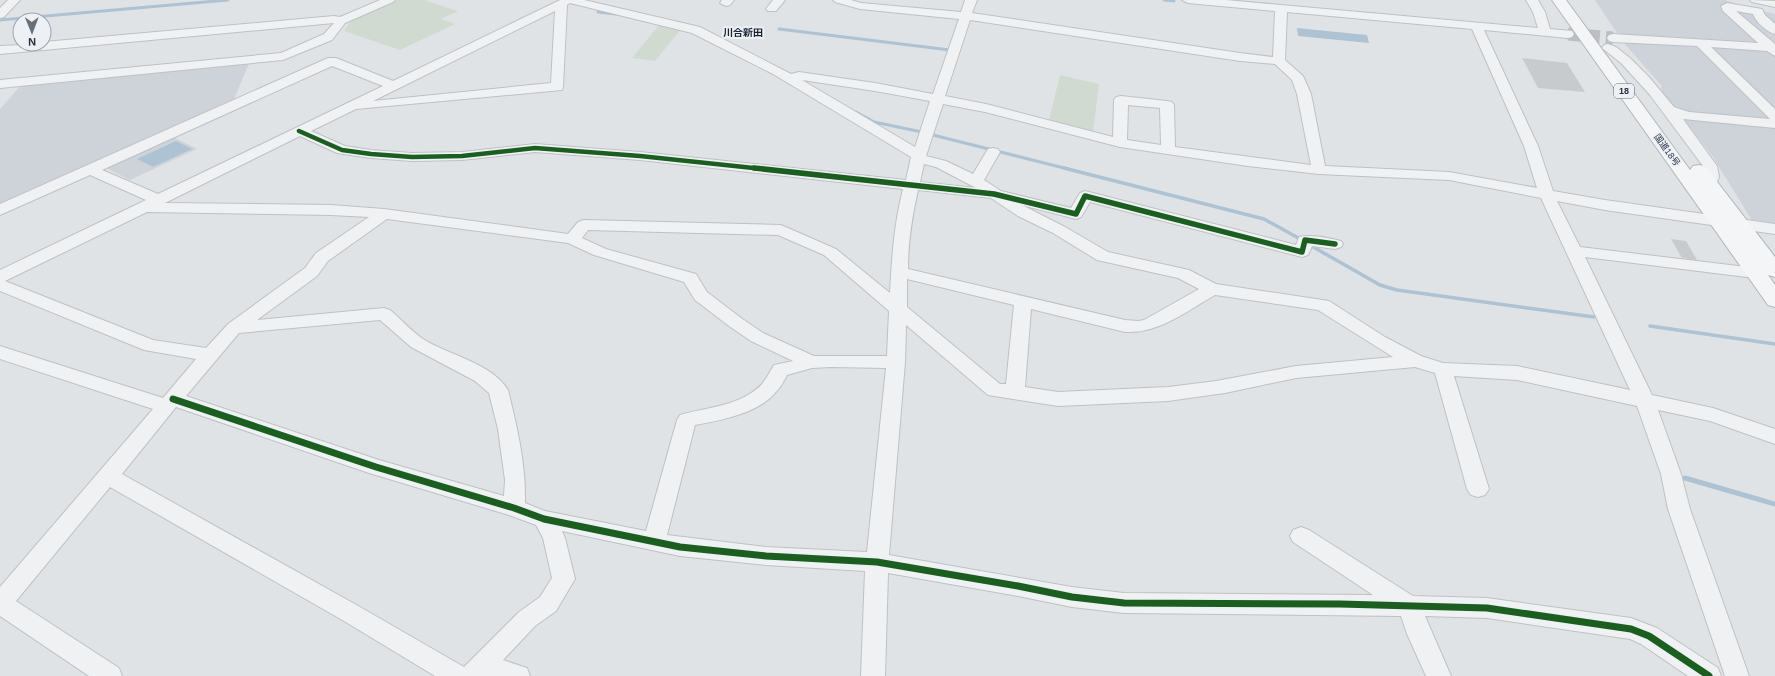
<svg xmlns="http://www.w3.org/2000/svg" width="1775" height="676" font-family="Arial,'Noto Sans JP',sans-serif">
<style>
.built{fill:#ced3d9}
.green{fill:#d1dad1}
.water{fill:#adc2d2}
.lines{fill:none;stroke-linecap:round;stroke-linejoin:round}
.stream-far2{stroke:#adc2d2;stroke-width:3}
.stream-far1{stroke:#adc2d2;stroke-width:3.5}
.stream{stroke:#adc2d2;stroke-width:5}
.building{fill:#c8cbce}
.minor-tunnel{stroke:#bbbfc5;stroke-width:13;stroke-dasharray:13 6;stroke-linecap:butt}
.minor-casing{stroke:#bec1c4;stroke-width:2}
.highway-casing{stroke:#b2b6bb;stroke-width:2}
.minor{fill:#f0f1f2;fill-rule:evenodd}
.highway{fill:#f4f5f6;fill-rule:evenodd}
.cycleway-far2-casing{stroke:#edf1f6;stroke-width:6}
.cycleway-far1-casing{stroke:#edf1f6;stroke-width:8}
.cycleway-casing{stroke:#edf1f6;stroke-width:10}
.cycleway-far2{stroke:#1b5e20;stroke-width:4.5}
.cycleway-far1{stroke:#1b5e20;stroke-width:5.5}
.cycleway{stroke:#1b5e20;stroke-width:7}
.labels{text-anchor:middle;stroke-width:4;stroke-linejoin:round;paint-order:stroke}
.shield{fill:#edf1f6;stroke:#626b77;stroke-width:1}
.shield-label{font-size:9px;font-weight:bold;fill:#263140}
.far-street-label{font-size:9px;fill:#263140;stroke:#edf1f6}
.far-quarter-label{font-size:10px;font-weight:bold;fill:#192230;stroke:#edf1f6}
</style>
<rect width="100%" height="100%" fill="#e0e3e6"/>
<g class="built">
<polygon points="1595,0 1725,0 1739,5 1775,14 1775,225 1753,222 1713,157 1662,91 1661,85 1623,42"/>
<polygon points="250,61 232,104 0,207 0,109 23,83"/>
<polygon points="171,136 197,149 130,180 106,168"/>
</g>
<g class="green">
<polygon points="397,0 424,0 458,11 441,19 455,24 400,50 344,31 351,21"/>
<polygon points="660,24 681,29 655,61 632,58"/>
<polygon points="1060,75 1099,84 1093,133 1049,120"/>
</g>
<g class="water">
<polygon points="1297,28 1367,35 1369,43 1298,36"/>
<polygon points="176,141 192,149 153,167 137,159"/>
</g>
<g class="lines">
<g class="stream-far2">
<polyline points="1164,0 1174,1"/>
<polyline points="598,12 616,14"/>
<polyline points="0,20 228,0"/>
<polyline points="779,29 950,50 949,52"/>
<polyline points="856,112 874,122 922,132"/>
<polyline points="929,134 1068,169"/>
</g>
<g class="stream-far1">
<polyline points="1064,168 1264,219 1302,240"/>
<polyline points="1308,244 1380,285 1397,290 1594,317"/>
<polyline points="1650,326 1775,344"/>
</g>
<polyline class="stream" points="1685,478 1775,504"/>
</g>
<g class="building">
<polygon points="1522,58 1567,63 1585,92 1538,88"/>
<polygon points="1671,239 1686,241 1697,260 1682,258"/>
</g>
<g class="lines">
<polyline class="minor-tunnel" points="1568,34 1613,38"/>
<g class="minor-casing">
<g id="minor">
<polygon points="8,0 20,0 4,17 0,18 0,8"/>
<polygon points="380,0 395,0 393,2 345,23 332,40 283,60 0,88 0,80 281,53 324,34 334,23 0,54 0,46 44,44 44,42 334,16 340,17"/>
<path d="M560,0h24l116,27 91,47 8,-2 76,11 58,11 26,-75 -99,-10 -25,-7 -2,-2h18l10,3 100,9 4,-12h12l-5,13 268,40 33,4 2,-46 -87,-8 -6,-3h44l312,28 -5,-16 -7,-12h12l7,12 5,17 22,2 2,3 -2,3 -4,1 -84,-8 54,116 15,45 52,9 170,24v10l-170,-24 -48,-9 23,46 175,21 6,1 2,4 -2,4 -6,1 -170,-21 67,138 61,13 62,21v15l-65,-23 -52,-11 23,64 9,35 59,167h-24l-57,-167 -7,-35 -24,-68 -120,-26 -63,-4 35,113 -4,6 -7,2 -7,-2 -4,-6 -32,-116 -20,-6 -119,11 -71,15 -57,8 -110,5 -70,-11 -82,-70 -1,37 -16,193 183,32 52,6 249,2 -80,-53 -3,-6 3,-6 8,-3 8,3 104,66 74,2 144,20 26,10 61,40 3,8h-33l-47,-32 -11,-5 -143,-21 -62,-2 26,60h-25l-19,-42 -6,-18 -277,-3 -52,-6 -54,-11 -130,-23 -3,103h-24l4,-105 -99,-6 -86,-9 -118,-25 3,7 10,41 -19,32 -21,15 -32,34 24,8 3,8h-95l-91,-55 -234,-134 -94,114 103,67 3,8h-33l-89,-60v-29l153,-178 -153,-50v-13l163,52 33,-39 -52,-9 -144,-59v-21l146,-70 -56,-25 -90,40v-11l328,-146h8l57,23zM570,3l122,30 81,41 138,83 -5,23 -266,-28 -105,-8 -73,8 -50,1 -41,-3 -26,-4 -34,-15 45,-22 206,-19 1,-3 4,-82zM555,11l-4,72 -178,18zM1287,12l185,17 52,117 13,42 -88,-16 -124,-6 -14,-72 -8,-18 -18,-16zM970,20l270,41 35,3 17,16 5,14 14,71 -136,-18 -1,-42 -2,-3 -5,-1 -46,-5 -5,1 -2,3 -1,37 -127,-33 -41,-8zM332,66l51,20 -225,108 -56,-24zM802,80l73,11 55,10 -15,46zM943,104l42,8 135,35 128,19 71,8 130,6 92,18 89,192 -113,-24 -74,-3 -22,-7 -36,-19 -56,-36 -113,-17 -27,-14 -81,-18 -43,-25 -43,-22 54,14 5,-2 9,-15 212,55 6,-2 4,-9 23,3 6,-2 2,-3 -2,-3c-13,-3 -29,-7 -42,-4l-3,8 -211,-54 -5,2 -9,15 -70,-17 -17,-11 16,-28 -2,-3 -5,-1 -5,1 -15,25 -27,-13 -20,-5zM1128,105l32,3 1,37 -34,-5zM300,136l37,17 34,5 41,3 50,-1 73,-8 105,8 263,29c-9,36 -11,67 -13,104l-54,-44 -55,-24 -197,-5 -6,2 -10,12 -184,-25 -53,-4 -166,-2zM924,164l12,3 40,21 -56,-6zM918,190l73,8 27,18 35,17 44,27 81,18 21,11 -55,31 -6,1 -13,-1 -217,-51c0,-27 4,-52 10,-79zM147,212l184,3 38,2 -53,36 -11,15 -77,56 -22,24 -53,-8 -148,-59zM387,219l181,24 26,12 90,27 11,18 34,26 22,15 42,20 -19,4c-4,6 -7,13 -12,19 -20,22 -55,23 -82,31l-3,5 -31,111 -101,-20 -20,-8c1,-39 -8,-76 -17,-113 -16,-27 -60,-35 -85,-51 -12,-8 -22,-20 -33,-29l-6,-2 -127,12 60,-44 11,-15zM588,230l190,5 46,20 65,56 -2,45h-73l-51,-23 -22,-15 -34,-26 -11,-18 -90,-25 -24,-11zM907,279l107,26 -8,79h-6l-93,-77zM1215,295l103,15 75,47 -97,9 -80,15 -48,6 -110,5 -33,-5 6,-78 94,23c33,2 62,-21 90,-37zM380,320l31,27 64,34 14,12 9,36 7,51 -1,16 -125,-36 -193,-64 53,-63zM831,367l55,1 -19,184 -101,-5 -99,-12 28,-110c26,-5 62,-11 80,-32 5,-5 9,-12 12,-18l25,-7zM176,407l193,66 140,42 27,10 7,13 9,40 -12,19 -21,15 -55,55 -104,-60 -238,-133z"/>
<polygon points="722,0 734,0 730,5 726,6 720,3"/>
<polygon points="773,0 785,0 776,11 768,11 766,9"/>
<polygon points="1750,0 1775,1 1775,7 1752,2"/>
<path d="M1727,3l35,6 3,6 10,9v10c-8,-2 -20,-13 -22,-20l-17,-3 39,33v12l-8,-5 -56,-4 64,62v19l-92,-9 34,47 2,11 -4,10 -5,1 -5,-1 -2,-3 2,-7 -2,-11 -53,-71 -29,-32 -19,-15 2,-3 4,-1 8,3 14,11 19,19 25,30 15,5 81,7 -73,-73 -84,-4 -4,-1 -2,-3 2,-3 4,-1 145,9 -35,-32 -2,-5z"/>
</g>
</g>
<g class="highway-casing">
<polygon id="highway" points="1552,0 1566,0 1690,170 1693,166 1699,165 1705,166 1775,257 1775,277 1768,275 1775,285 1775,307 1768,305"/>
</g>
<use href="#minor" class="minor"/>
<use href="#highway" class="highway"/>
<g class="cycleway-far2-casing">
<polyline id="cycleway-far2" points="299,131 342,150 371,154 412,157 462,156 535,148 640,156 763,169"/>
</g>
<g class="cycleway-far1-casing">
<polyline id="cycleway-far1" points="754,168 994,194 1076,214 1085,196 1302,252 1305,240 1335,244"/>
</g>
<g class="cycleway-casing">
<polyline id="cycleway" points="173,399 376,467 514,508 544,519 680,547 766,556 877,562 1018,586 1072,597 1124,603 1340,604 1487,608 1631,629 1649,636 1709,676"/>
</g>
<use href="#cycleway-far2" class="cycleway-far2"/>
<use href="#cycleway-far1" class="cycleway-far1"/>
<use href="#cycleway" class="cycleway"/>
</g>
<g class="labels">
<rect class="shield" x="1614" y="84" width="20" height="14" rx="3"/>
<g class="shield-label">
<text x="1624" y="94">18</text>
</g>
<g class="far-street-label">
<text transform="translate(1667 150) rotate(54)" y="3">国道18号</text>
</g>
<g class="far-quarter-label">
<text x="743" y="36">川合新田</text>
</g>
</g>
<g transform="translate(32 32) rotate(179)"><circle r="19" fill="#edf1f6" stroke="#9da4ad"/>
<path d="M0-3L7 15L0 10L-7 15Z" fill="#676f7a"/>
<text y="-6" font-size="11" font-weight="bold" text-anchor="middle" fill="#263140">N</text>
</g>
</svg>
